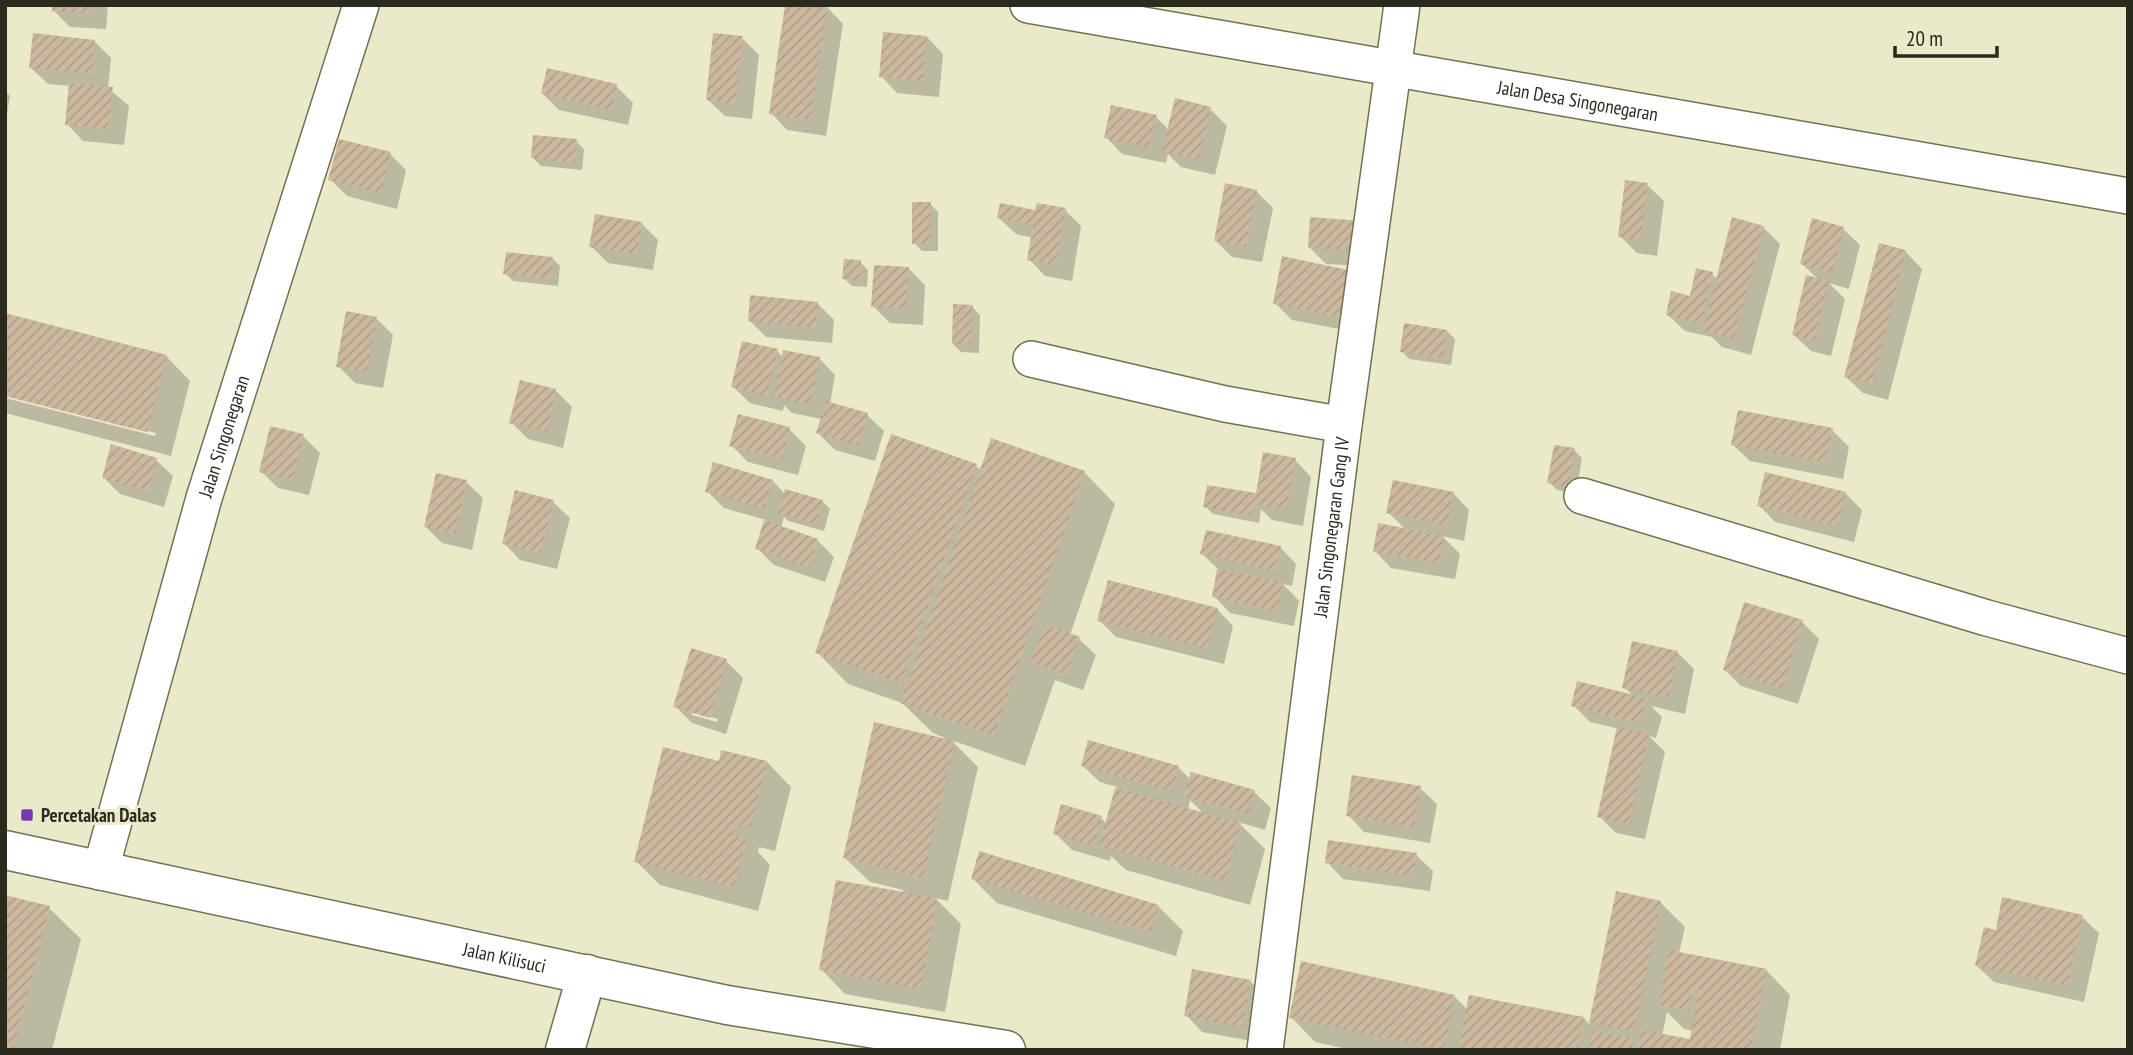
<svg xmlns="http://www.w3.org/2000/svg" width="2133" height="1055" font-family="'PT Sans Narrow',sans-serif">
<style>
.shadow{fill:#0003;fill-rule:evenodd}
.building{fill:url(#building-hatch)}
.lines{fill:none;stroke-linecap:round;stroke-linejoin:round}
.street-casing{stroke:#727155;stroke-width:38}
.secondary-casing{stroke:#727155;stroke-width:41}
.street{stroke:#fff;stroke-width:35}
.secondary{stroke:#fff;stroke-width:38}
.poi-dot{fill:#753ab0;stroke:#eae9c9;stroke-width:2.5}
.labels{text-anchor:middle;stroke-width:6;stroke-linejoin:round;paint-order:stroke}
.street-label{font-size:19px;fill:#2a2a1e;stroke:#eae9c9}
.poi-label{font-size:19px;font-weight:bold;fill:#2a2a1e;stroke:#eae9c9;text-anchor:start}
</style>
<defs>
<pattern id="building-hatch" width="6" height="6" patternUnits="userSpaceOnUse" patternTransform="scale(1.75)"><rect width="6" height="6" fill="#ccb89e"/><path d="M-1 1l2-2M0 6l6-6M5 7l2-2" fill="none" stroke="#af9e88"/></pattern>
</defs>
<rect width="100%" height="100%" fill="#eae9c9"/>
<g class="shadow">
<polygon points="54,5 108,5 106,29 70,27 53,10"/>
<polygon points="787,5 827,7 843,24 826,136 787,130 771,113"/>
<polygon points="927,37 943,54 939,97 897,93 881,76"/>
<polygon points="742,38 759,55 752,119 725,116 708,100"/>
<polygon points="94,41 111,58 108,88 129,106 124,145 83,141 67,124 71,86 48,84 31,68"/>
<polygon points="616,86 633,103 628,125 559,110 543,94"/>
<polygon points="5,91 10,96 5,126"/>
<polygon points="1210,109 1227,126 1215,175 1181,167 1168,154 1166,163 1122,154 1106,137 1156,117 1169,130"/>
<polygon points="576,141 584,149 582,170 541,166 533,158"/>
<polygon points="390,154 406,170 397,209 347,196 330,179"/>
<polygon points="1647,185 1664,201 1657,256 1637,253 1620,236"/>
<polygon points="1256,191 1273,208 1262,262 1232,257 1215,240"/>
<polygon points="930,204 938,212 938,251 922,251 914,243"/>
<polygon points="1065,210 1081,226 1072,281 1045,276 1029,259 1033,238 1016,234 999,218"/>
<polygon points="1312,218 1378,267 1326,264 1309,247"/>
<polygon points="641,223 658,240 653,270 608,263 591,246"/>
<polygon points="1763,227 1780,244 1751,355 1722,347 1712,337 1685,331 1668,315 1691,298 1712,274 1718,280"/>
<polygon points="1843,229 1860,245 1849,289 1829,283 1845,299 1831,356 1811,351 1794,335 1819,280 1802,264"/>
<polygon points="1880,245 1906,252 1922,269 1888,400 1863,393 1846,377"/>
<polygon points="552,258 560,266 558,286 513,281 505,273"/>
<polygon points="860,262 868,270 867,287 852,286 844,278"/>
<polygon points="909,269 925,285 923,325 890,323 873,306"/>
<polygon points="1347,271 1355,332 1292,320 1275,303"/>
<polygon points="817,303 834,320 832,343 766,337 750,321"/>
<polygon points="972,307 980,315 979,353 961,352 953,344"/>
<polygon points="376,318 393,335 383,388 355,383 338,366"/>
<polygon points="1447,331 1455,339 1451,365 1409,359 1402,351"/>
<polygon points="777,351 783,357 819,358 835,375 830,404 867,415 884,431 875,461 835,450 818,433 822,419 792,413 784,405 783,411 750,403 733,387"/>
<polygon points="166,356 190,381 171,456 5,413 5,398 155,436 156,433 5,394"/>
<polygon points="555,390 572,407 563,448 528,439 511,422"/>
<polygon points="789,429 806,446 798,475 748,462 731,445"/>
<polygon points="1832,430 1849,447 1843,479 1750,461 1733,445"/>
<polygon points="303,436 320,453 309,495 278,488 261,471"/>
<polygon points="1574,450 1582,458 1576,494 1557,490 1549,482"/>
<polygon points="156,460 173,476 164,507 120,494 104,478"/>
<polygon points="1295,460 1311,477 1303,526 1272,520 1261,509 1259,523 1213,514 1205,506 1257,497"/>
<polygon points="976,466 982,471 1084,472 1115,504 1070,635 1079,639 1096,655 1083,690 1055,680 1025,766 951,740 978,767 948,901 935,898 961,924 945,1012 845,994 821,969 903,893 903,890 870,882 845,858 945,738 933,733 902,703 848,684 817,652"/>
<polygon points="773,481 785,494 822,501 830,509 824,531 788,521 784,517 781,528 817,540 834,557 825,582 774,565 757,548 766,520 724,508 707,491"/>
<polygon points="466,482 483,498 472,550 442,543 426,527"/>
<polygon points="1453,493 1469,510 1464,541 1442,536 1460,554 1455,579 1391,568 1375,551 1406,530 1388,512"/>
<polygon points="1846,494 1862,510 1854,542 1775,522 1759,505"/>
<polygon points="553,502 570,518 557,569 520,560 504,543"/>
<polygon points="1280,547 1296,564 1292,586 1283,584 1299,601 1294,626 1230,613 1214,596 1219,570 1202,554"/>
<polygon points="1217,609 1233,626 1224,664 1116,637 1099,620"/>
<polygon points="1802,622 1819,639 1798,704 1741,686 1725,670"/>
<polygon points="1678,653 1694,669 1685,714 1651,706 1662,717 1656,738 1649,736 1665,752 1645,839 1616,833 1599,816 1619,729 1590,722 1573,705 1634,697 1624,687"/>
<path d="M726,661l17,17 -17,56 -34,-11 -17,-17zM692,711l26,8 -1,3 -25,-7z"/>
<polygon points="767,762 791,787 775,851 759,847 758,852 770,865 758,911 660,885 636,861"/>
<path d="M1083,766l95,1 13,13 63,12 17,16 -6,22 -27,-8 27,27 -15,56 -124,-35 -15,-14 -1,5 -38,-11 -17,-17 46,-15 6,6 10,-37 -17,-5zM1190,800l15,15 -17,-5z"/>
<polygon points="1420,788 1437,804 1430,843 1364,832 1348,815"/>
<polygon points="1416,855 1433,871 1430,891 1343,879 1327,862"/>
<polygon points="973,879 1158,906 1183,931 1176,956 997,903"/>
<path d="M1618,893l42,9 25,25 -6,26 87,17 24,25 -10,55h-428l-37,-8 -24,-25 164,-20 13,13 116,8 6,7zM1667,1012l17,17 9,2 -1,10 -30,-5z"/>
<polygon points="5,897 49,908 81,939 52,1050 5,1050"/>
<polygon points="2082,917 2099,933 2084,1002 1994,982 1977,966 1997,932"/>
<polygon points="1250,981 1267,998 1258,1042 1202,1032 1186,1015"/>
</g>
<g class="building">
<polygon points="52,5 91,5 90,13 52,11"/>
<polygon points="785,5 828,6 810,120 769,114"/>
<polygon points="883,32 927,36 923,81 879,77"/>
<polygon points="33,33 95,40 92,74 29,68"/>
<polygon points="713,33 743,36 735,104 706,100"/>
<polygon points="547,68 617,84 611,110 541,94"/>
<polygon points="69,83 113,87 108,129 65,125"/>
<polygon points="1175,98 1211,107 1199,160 1162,151"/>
<polygon points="1111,105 1157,115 1149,148 1104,138"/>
<polygon points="533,135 577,139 575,163 531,158"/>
<polygon points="339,139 391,152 381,193 328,180"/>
<polygon points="1625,180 1648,183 1640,240 1618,237"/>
<polygon points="1225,183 1257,190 1246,247 1214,241"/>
<polygon points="912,202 931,202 930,244 912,244"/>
<polygon points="1000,203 1035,210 1037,203 1066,208 1056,265 1027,260 1033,225 997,218"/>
<polygon points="595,214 642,222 637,254 589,247"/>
<polygon points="1310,217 1364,221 1362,251 1308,248"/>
<polygon points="1732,217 1764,226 1734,339 1703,331"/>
<polygon points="1812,218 1844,227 1832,273 1800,264"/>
<polygon points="1879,243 1906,250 1872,384 1844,377"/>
<polygon points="506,252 553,257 550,279 503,274"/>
<polygon points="1282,256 1348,270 1339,317 1273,304"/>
<polygon points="844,259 861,260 860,280 842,279"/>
<polygon points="874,265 909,267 906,309 871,307"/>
<polygon points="1696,268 1713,272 1701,323 1666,315 1671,291 1690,296"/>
<polygon points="1806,275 1829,281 1815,341 1792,335"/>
<polygon points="750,295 818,302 816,328 748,321"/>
<polygon points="953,304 973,305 971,345 952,344"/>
<polygon points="346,311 377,317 367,372 336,367"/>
<polygon points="5,313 167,355 147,432 5,396"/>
<polygon points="1404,323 1447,330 1443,358 1400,352"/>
<polygon points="742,341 778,349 767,396 731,387"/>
<polygon points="783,350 820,357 810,404 774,397"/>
<polygon points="520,380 556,389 547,432 509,423"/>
<polygon points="826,401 868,413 858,446 816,433"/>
<polygon points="1738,410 1833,428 1826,463 1731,445"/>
<polygon points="738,414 790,427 782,459 729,446"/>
<polygon points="270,426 304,434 293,480 259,472"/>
<polygon points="891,434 977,464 901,683 815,653"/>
<polygon points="991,438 1085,471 994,735 900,703"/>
<polygon points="111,444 157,458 148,492 102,478"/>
<polygon points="1554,445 1575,448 1568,487 1547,483"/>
<polygon points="1263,452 1296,458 1286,510 1253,504 1251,516 1203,507 1207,485 1256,493"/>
<polygon points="713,462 773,480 765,509 705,492"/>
<polygon points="1765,472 1846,492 1838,526 1757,506"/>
<polygon points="436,473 467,480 456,534 424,527"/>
<polygon points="1393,480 1454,492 1447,525 1386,513"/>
<polygon points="785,489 823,500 816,524 778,514"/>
<polygon points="515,490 554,500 541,553 502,544"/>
<polygon points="764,520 818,539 809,567 755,549"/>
<polygon points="1378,523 1444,536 1439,563 1373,552"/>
<polygon points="1206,530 1281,546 1275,571 1200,554"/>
<polygon points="1217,569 1283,582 1277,611 1212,597"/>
<polygon points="1108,580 1218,608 1207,648 1097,621"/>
<polygon points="1744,602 1803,620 1782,689 1723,670"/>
<polygon points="1045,624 1080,637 1066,675 1031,662"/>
<polygon points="1632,641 1678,651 1669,698 1622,688"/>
<polygon points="691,648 727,659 710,718 673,707"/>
<polygon points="1577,681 1646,698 1640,723 1571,706"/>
<polygon points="874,722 955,741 923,878 843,858"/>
<polygon points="1617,727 1649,734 1629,824 1597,817"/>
<polygon points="1088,740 1179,766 1172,792 1081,766"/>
<polygon points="663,747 719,761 721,750 767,761 751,828 735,824 732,835 747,838 734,887 634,862"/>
<polygon points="1191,772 1255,790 1249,814 1184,797"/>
<polygon points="1352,775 1421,786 1414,827 1346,816"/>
<polygon points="1115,788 1241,823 1225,881 1099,846"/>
<polygon points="1061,804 1102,816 1094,846 1053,834"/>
<polygon points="1328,840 1417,853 1413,876 1325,863"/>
<polygon points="979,851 1159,905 1151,932 971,879"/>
<polygon points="836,880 937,898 921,989 819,970"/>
<polygon points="1616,891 1661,901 1634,1032 1589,1023"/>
<polygon points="5,895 50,906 13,1050 5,1048"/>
<polygon points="2002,897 2083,915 2067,986 1975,966 1984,927 1996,930"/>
<polygon points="1669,950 1767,969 1751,1050 1638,1050 1641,1030 1690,1039 1699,989 1694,989 1689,1011 1658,1005"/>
<polygon points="1301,961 1455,995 1444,1050 1289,1018"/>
<polygon points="1192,969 1251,980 1242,1027 1184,1016"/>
<polygon points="1469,995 1584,1017 1578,1050 1458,1050"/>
<polygon points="1592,1030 1634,1039 1632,1050 1588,1050"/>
</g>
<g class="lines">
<g class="street-casing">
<g id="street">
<path id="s1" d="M1028,5l1100,191"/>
<polyline points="1031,359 1225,404 1344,425"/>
<polyline points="1582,496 1987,618 2128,656"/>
<path id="s2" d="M100,872l104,-374 157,-493"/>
<path id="s3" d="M1265,1050l79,-625 58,-420"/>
</g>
</g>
<g class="secondary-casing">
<g id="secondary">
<path id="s4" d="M5,850l722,155 279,45"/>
<polyline points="565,1050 587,974"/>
</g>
</g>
<use href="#street" class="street"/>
<use href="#secondary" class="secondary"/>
</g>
<rect class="poi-dot" x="20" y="808" width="14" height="14" rx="3.5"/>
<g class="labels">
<g class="street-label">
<text dy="7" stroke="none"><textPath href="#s1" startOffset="558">Jalan Desa Singonegaran</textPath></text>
<text dy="7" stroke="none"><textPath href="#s2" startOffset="453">Jalan Singonegaran</textPath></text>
<text dy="7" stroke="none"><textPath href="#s3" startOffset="527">Jalan Singonegaran Gang IV</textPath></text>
<text dy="7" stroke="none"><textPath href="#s4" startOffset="511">Jalan Kilisuci</textPath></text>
</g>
<g class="poi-label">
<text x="41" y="822">Percetakan Dalas</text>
</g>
</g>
<rect width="2133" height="1055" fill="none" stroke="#2a2a1e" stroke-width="14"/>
<path d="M1895 46v10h102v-10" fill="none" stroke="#2a2a1e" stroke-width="3.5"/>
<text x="1906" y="46" font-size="21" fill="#2a2a1e" stroke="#eae9c9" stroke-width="5" paint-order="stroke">20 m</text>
</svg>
